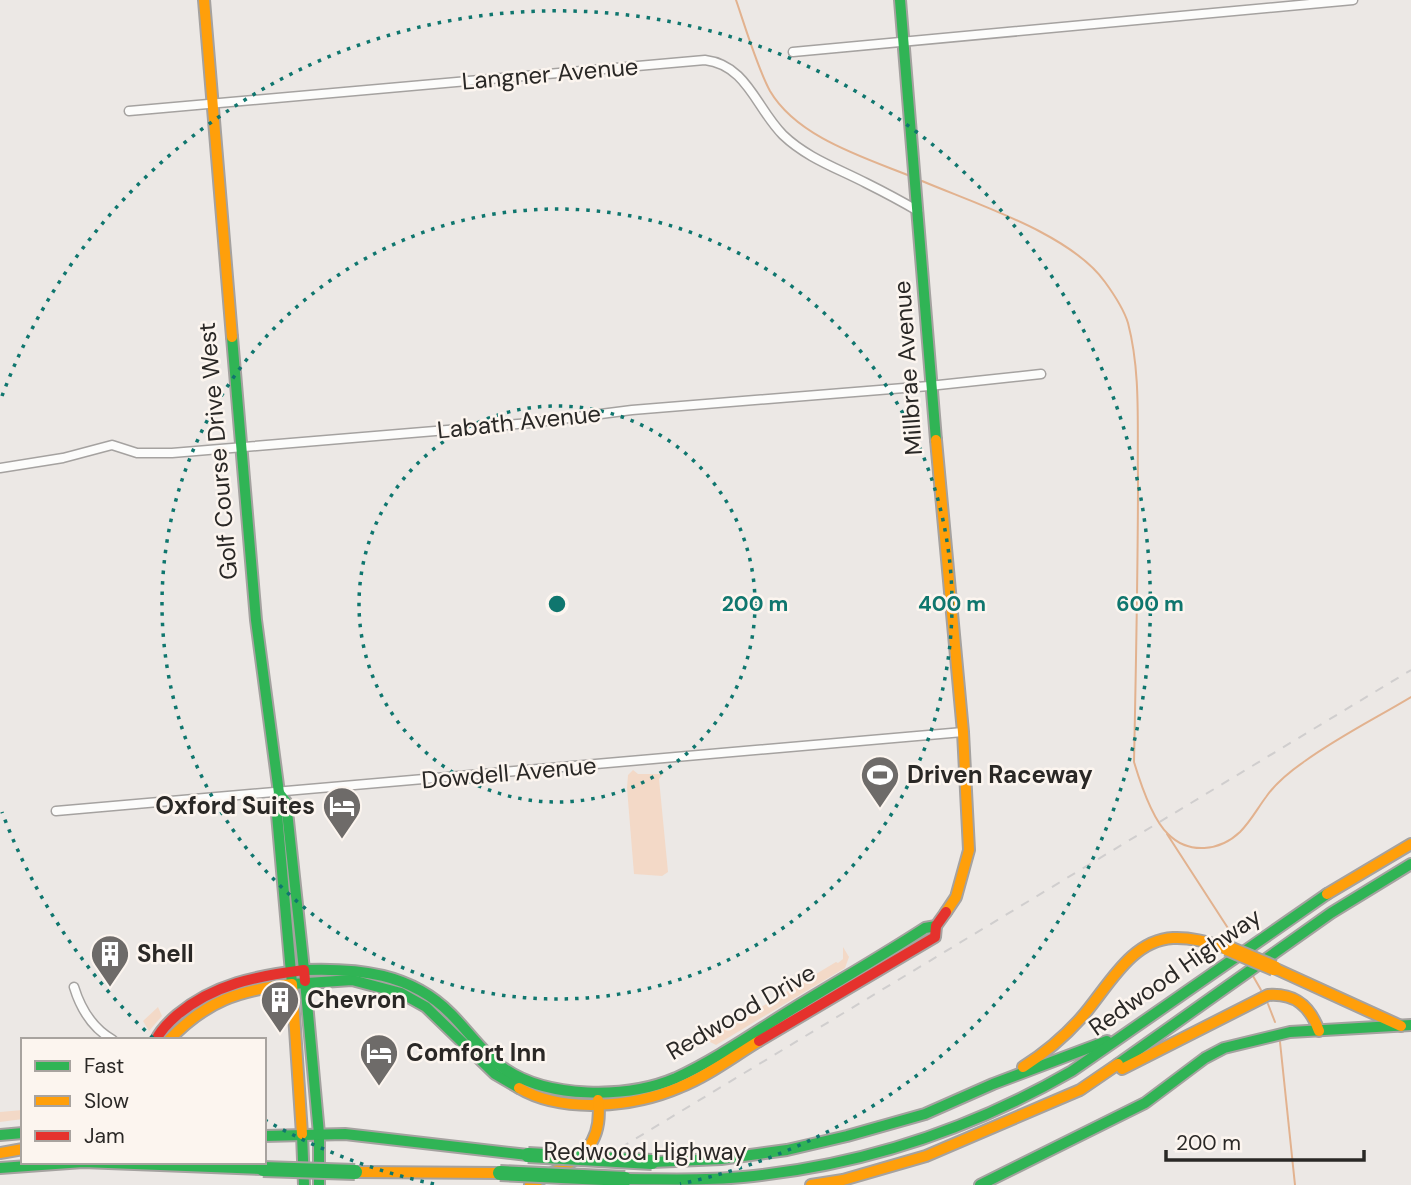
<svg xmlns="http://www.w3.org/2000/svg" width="1411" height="1185" font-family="'DM Sans',sans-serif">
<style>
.green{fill:#f3d9c7}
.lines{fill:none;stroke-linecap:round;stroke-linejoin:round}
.stream{stroke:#e2b28f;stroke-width:2}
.street-casing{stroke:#a5a2a0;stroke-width:11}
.fast-casing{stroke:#a5a2a0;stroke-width:14}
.slow-casing{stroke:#a5a2a0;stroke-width:14}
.jam-casing{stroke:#a5a2a0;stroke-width:14}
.street{stroke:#fcfcfb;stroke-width:8}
.fast{stroke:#30b455;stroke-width:10}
.slow{stroke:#ff9f0a;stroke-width:10}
.jam{stroke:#e5322d;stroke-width:10}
.rail{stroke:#d0cece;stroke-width:2;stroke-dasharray:9 9;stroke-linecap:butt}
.fast-bridge-casing{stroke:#a5a2a0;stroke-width:18;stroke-linecap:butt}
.slow-bridge-casing{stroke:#a5a2a0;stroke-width:18;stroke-linecap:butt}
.fast-bridge{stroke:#30b455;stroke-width:14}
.slow-bridge{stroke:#ff9f0a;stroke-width:14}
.ring{fill:none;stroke:#0f766e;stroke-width:3.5;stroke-dasharray:3.5 7}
.labels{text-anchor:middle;stroke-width:5;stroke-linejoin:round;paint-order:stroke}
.street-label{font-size:24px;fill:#2a2826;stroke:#fcf5ef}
.poi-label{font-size:24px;font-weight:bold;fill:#2a2826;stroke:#fcf5ef;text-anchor:start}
.centre{fill:#0f766e;stroke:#fcf5ef;stroke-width:3.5}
.ring-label{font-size:21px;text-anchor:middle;font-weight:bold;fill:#0f766e;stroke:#fcf5ef;stroke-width:5;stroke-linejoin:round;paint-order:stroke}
</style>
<rect width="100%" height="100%" fill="#ece8e5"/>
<g class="green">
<polygon points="633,770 638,774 663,774 659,779 668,872 662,876 634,874 627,788 628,775"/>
<polygon points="843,947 849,957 845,968 716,1045 706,1040 704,1042 699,1027 719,1030 720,1023 724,1022 728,1027 836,962 838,963 843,959"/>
<polygon points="158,1007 162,1016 149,1031 143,1021"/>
<polygon points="23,1110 23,1119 0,1122 0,1112"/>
</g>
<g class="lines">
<g class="stream">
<path d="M736,0c9,26 21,67 34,91 27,46 93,66 140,85"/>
<path d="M922,181c54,23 149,53 183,101 8,11 19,28 23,41 13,50 9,102 10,153 0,95 -2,191 -4,286 6,20 18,57 34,72 21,21 52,17 72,-2 11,-11 17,-23 26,-35 9,-13 26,-27 39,-36 33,-24 71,-43 106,-64"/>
<polyline points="1167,834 1235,939"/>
<polyline points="1253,976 1261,990"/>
<polyline points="1268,1004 1275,1022"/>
<polyline points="1280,1042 1295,1185"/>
</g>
<g class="street-casing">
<g id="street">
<polyline points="793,52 1353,0"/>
<path d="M129,111l576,-51c42,5 51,48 78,75 24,23 54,33 83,48 18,9 35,18 52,28"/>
<polyline points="0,468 63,458 112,445 137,453 172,453 530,423 632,410 929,386 1041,374"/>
<polyline points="56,811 963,732"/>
<path d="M74,987c7,23 18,41 39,53"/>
</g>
</g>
<g class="fast-casing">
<g id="fast">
<polyline points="900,0 936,440"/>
<polyline points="232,337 256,620 279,793 276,803 292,984 352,980 401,993 426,1007 495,1074 519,1088"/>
<path d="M279,793l7,9 18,168c54,-2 107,3 147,44 18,18 31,38 51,53 44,32 125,32 174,11 41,-19 79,-46 118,-70 44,-27 88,-52 131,-80l11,-2"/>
<polyline points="305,981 319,1134"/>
<polyline points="1118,1064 1331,913 1411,864"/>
<polyline points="302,1134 304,1185"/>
<polyline points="319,1134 319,1185"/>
<polyline points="0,1135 23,1133"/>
<polyline points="264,1136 345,1134 528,1155"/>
<polyline points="652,1162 721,1159 787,1150 847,1136 925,1114 993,1084 1107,1041"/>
<polyline points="0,1168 83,1162 263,1169"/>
<path d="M625,1179c39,0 79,2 118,-2 117,-11 227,-47 329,-106l255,-177"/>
<polyline points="980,1185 1145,1103 1205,1058 1224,1048 1290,1032 1411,1025"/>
</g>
</g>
<g class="slow-casing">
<g id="slow">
<polyline points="204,0 232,337"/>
<polyline points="936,440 963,732 969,850 956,897 946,912"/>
<polyline points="1327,894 1411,844"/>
<polyline points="1274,968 1401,1026"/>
<path d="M169,1040c37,-39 70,-50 123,-56l10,150"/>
<path d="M1023,1067c22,-14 41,-30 58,-49 26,-29 49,-78 92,-80 19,-1 37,5 54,10"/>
<path d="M1122,1069l146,-74c27,-2 42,11 51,36"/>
<path d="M519,1088c44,26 115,19 161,-1 28,-11 54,-31 79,-46"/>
<polyline points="0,1153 23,1149"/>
<polyline points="355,1172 500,1173"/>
<path d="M530,1185c40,-23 75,-31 68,-85"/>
<polyline points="811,1185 843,1180 926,1156 1080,1090 1118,1064"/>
</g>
</g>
<g class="jam-casing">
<g id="jam">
<path d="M156,1040c4,-9 13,-18 21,-25 37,-31 80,-39 127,-45l1,11"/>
<polyline points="759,1041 935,937 936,926 946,912"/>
</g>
</g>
<use href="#street" class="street"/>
<use href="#fast" class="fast"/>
<use href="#slow" class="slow"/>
<use href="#jam" class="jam"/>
<polyline class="rail" points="559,1185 1411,670"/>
<g class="fast-bridge-casing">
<g id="fast-bridge">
<polyline points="528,1155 652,1162"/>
<polyline points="263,1169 355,1172"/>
<polyline points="500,1173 625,1179"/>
</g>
</g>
<g class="slow-bridge-casing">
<polyline id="slow-bridge" points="1227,948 1274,968"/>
</g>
<use href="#fast-bridge" class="fast-bridge"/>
<use href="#slow-bridge" class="slow-bridge"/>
</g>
<g class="ring">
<circle cx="557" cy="604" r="198"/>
<circle cx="557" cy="604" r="395"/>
<path d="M434 1184A593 593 0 0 1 265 1120M153 1038A593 593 0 0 1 2 812M2 396A593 593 0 1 1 680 1184"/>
</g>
<defs>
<g id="stadium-pin" transform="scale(2.0125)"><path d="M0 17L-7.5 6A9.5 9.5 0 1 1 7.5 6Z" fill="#6e6b69" stroke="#fcf5ef"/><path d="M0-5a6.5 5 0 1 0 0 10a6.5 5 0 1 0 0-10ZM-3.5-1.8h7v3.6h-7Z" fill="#fff"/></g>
<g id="hotel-pin" transform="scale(2.0125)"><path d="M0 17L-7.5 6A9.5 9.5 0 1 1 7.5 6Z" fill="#6e6b69" stroke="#fcf5ef"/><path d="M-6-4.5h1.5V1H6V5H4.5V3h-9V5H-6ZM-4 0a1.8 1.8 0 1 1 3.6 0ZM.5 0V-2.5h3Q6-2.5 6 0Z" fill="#fff"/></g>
<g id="building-pin" transform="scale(2.0125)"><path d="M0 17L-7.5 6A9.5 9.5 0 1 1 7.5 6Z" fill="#6e6b69" stroke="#fcf5ef"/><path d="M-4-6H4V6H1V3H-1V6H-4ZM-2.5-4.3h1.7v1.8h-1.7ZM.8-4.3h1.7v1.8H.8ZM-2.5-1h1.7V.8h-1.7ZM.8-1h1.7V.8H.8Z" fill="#fff"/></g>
</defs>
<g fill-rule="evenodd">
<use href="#stadium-pin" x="880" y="775"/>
<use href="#hotel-pin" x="342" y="806"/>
<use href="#building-pin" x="110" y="954"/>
<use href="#building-pin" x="280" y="1000"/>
<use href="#hotel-pin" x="379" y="1053"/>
</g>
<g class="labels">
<g class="street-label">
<text transform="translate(550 74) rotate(-5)" y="8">Langner Avenue</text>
<text transform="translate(908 368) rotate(-94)" y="8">Millbrae Avenue</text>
<text transform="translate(519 422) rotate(-6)" y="8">Labath Avenue</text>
<text transform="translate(218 451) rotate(-95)" y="8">Golf Course Drive West</text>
<text transform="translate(509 773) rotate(-5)" y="8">Dowdell Avenue</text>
<text transform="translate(1175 972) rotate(-35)" y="8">Redwood Highway</text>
<text transform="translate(741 1012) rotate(-30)" y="8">Redwood Drive</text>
<text x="645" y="1160">Redwood Highway</text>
</g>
<g class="poi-label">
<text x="907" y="783">Driven Raceway</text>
<text x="315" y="814" text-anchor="end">Oxford Suites</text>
<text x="137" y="962">Shell</text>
<text x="307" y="1008">Chevron</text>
<text x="406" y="1061">Comfort Inn</text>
</g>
</g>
<circle cx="557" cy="604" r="10" class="centre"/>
<g class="ring-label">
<text x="755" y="611">200 m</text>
<text x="952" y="611">400 m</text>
<text x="1150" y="611">600 m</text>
</g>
<rect x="21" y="1038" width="245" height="126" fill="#fcf5ef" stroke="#a8a39f" stroke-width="2"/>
<rect x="35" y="1061" width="35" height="10" fill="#30b455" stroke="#a8a39f" stroke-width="2"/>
<text x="84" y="1073" font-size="21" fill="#2a2826">Fast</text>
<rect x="35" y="1096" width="35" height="10" fill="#ff9f0a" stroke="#a8a39f" stroke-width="2"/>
<text x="84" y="1108" font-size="21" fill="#2a2826">Slow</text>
<rect x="35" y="1131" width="35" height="10" fill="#e5322d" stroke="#a8a39f" stroke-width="2"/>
<text x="84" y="1143" font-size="21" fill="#2a2826">Jam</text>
<path d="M1166 1150v10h198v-10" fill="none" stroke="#2a2826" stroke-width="3.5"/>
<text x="1176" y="1150" font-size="21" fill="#2a2826" stroke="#fcf5ef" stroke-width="5" paint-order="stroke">200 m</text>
</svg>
